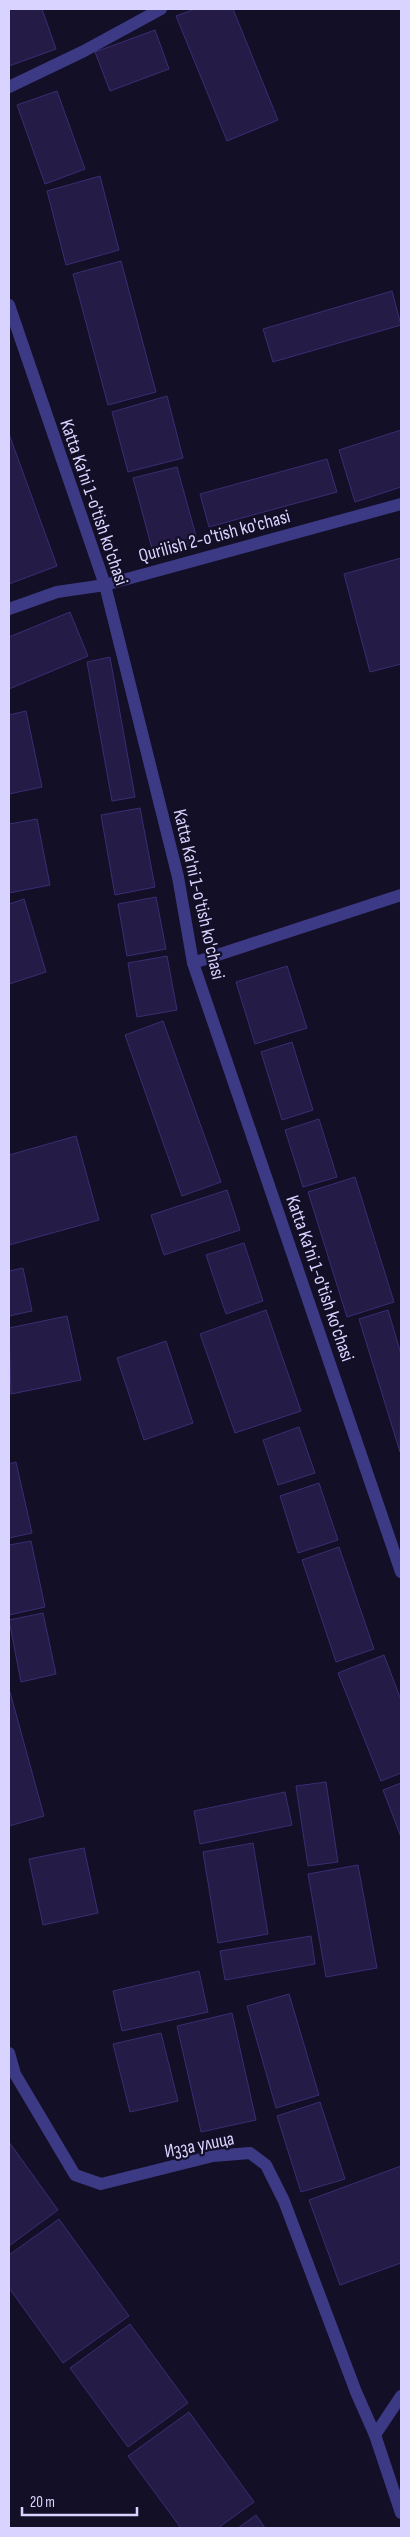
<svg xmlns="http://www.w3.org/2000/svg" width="410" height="2537" font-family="'Sofia Sans Condensed',sans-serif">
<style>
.building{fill:#241b47;stroke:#3b2d73}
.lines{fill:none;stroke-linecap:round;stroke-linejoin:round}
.street{stroke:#3d3a85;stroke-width:12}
.labels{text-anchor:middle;stroke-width:4.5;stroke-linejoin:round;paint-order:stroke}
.street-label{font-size:19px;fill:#d9d4ff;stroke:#130f26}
</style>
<rect width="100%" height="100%" fill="#130f26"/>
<g class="building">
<polygon points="9,9 42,9 56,49 9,66"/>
<polygon points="195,9 233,9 278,120 227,141 176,16"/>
<polygon points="155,30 169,69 110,91 95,52"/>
<polygon points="57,91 85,169 45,184 17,105"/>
<polygon points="100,176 119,250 66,265 47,191"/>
<polygon points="121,261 156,392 108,405 73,274"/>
<polygon points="392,291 401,325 273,362 263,329"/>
<polygon points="167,396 183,458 128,472 112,412"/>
<polygon points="401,430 401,487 355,502 339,450"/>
<polygon points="9,434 57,566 9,584"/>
<polygon points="327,459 337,492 209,527 200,494"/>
<polygon points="177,467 198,543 154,556 133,478"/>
<polygon points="401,558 401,664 370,672 344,574"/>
<polygon points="70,612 88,656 9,689 9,637"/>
<polygon points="110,657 135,797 112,801 87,662"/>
<polygon points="26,711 42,787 9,794 9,715"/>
<polygon points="140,808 155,887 115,895 101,815"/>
<polygon points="37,819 50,885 9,893 9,824"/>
<polygon points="156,897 166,949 127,956 118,904"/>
<polygon points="24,899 46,972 9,984 9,904"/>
<polygon points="167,956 177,1010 137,1017 128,963"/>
<polygon points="287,966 307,1028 255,1044 236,982"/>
<polygon points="163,1021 221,1182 182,1196 125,1035"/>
<polygon points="292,1042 313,1110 282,1120 261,1052"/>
<polygon points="319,1119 337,1177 303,1187 285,1130"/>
<polygon points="76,1136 99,1220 9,1245 9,1155"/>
<polygon points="355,1177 394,1302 347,1317 308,1192"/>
<polygon points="227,1190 240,1230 164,1255 151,1215"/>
<polygon points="244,1243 263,1301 226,1314 206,1255"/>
<polygon points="23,1268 32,1311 9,1316 9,1271"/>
<polygon points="266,1310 301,1411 235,1433 200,1334"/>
<polygon points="388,1310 401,1354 400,1452 359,1319"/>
<polygon points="67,1316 81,1380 11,1394 9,1328"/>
<polygon points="166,1341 193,1423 144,1440 117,1358"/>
<polygon points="299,1427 315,1473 278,1485 263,1440"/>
<polygon points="16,1462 32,1533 9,1538 9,1464"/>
<polygon points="319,1483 338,1540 298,1553 280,1496"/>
<polygon points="31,1541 45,1607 9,1615 9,1545"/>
<polygon points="339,1547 374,1649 336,1662 302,1560"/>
<polygon points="43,1613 56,1674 21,1682 9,1620"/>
<polygon points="384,1655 401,1700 401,1773 381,1781 338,1673"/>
<polygon points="10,1692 44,1816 9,1826 9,1693"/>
<polygon points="326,1782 338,1862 308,1866 296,1786"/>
<polygon points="401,1783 401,1837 383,1790"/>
<polygon points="285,1792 292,1825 200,1844 194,1811"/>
<polygon points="253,1843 268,1934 218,1943 203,1852"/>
<polygon points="84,1848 98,1913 43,1925 29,1859"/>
<polygon points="358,1865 377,1968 326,1977 308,1874"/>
<polygon points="311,1936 315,1964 225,1980 220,1951"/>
<polygon points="199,1971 208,2012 122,2031 113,1991"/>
<polygon points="289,1994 319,2095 276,2108 247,2006"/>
<polygon points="232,2013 256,2120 201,2132 177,2026"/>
<polygon points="161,2033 178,2101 130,2112 113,2044"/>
<polygon points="320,2102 345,2179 301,2192 277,2116"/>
<polygon points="9,2142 58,2210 9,2246"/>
<polygon points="401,2166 401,2263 340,2285 309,2200"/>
<polygon points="59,2219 129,2316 63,2363 9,2288 9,2255"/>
<polygon points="130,2324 188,2403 128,2447 70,2368"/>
<polygon points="189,2412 254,2502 218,2528 181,2528 128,2456"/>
<polygon points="256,2515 265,2528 238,2528"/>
</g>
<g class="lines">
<g class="street">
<polyline points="9,87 84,51 161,9"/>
<polyline points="9,305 105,585 178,877 193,963 401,1572"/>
<polyline points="9,609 57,592 105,585 401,504"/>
<polyline points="193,963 401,895"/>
<polyline points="9,2053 15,2074 75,2175 101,2184 213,2156 250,2153 266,2165 284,2201 356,2392 375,2435"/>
<polyline points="401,2396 375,2435 401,2513"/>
</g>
</g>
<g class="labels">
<g class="street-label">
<text transform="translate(95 502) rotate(71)" y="7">Katta Ka'ni 1-o'tish ko'chasi</text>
<text transform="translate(214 535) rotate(-15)" y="7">Qurilish 2-o'tish ko'chasi</text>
<text transform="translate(200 894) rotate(77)" y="7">Katta Ka'ni 1-o'tish ko'chasi</text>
<text transform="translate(321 1278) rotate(71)" y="7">Katta Ka'ni 1-o'tish ko'chasi</text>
<text transform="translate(199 2144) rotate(-11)" y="7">Изза улица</text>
</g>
</g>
<rect width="410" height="2537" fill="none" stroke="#d9d4ff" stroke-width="20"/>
<path d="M22 2507v8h115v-8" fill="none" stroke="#d9d4ff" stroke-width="2.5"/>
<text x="30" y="2507" font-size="15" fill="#d9d4ff" stroke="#130f26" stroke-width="4" paint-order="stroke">20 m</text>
</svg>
